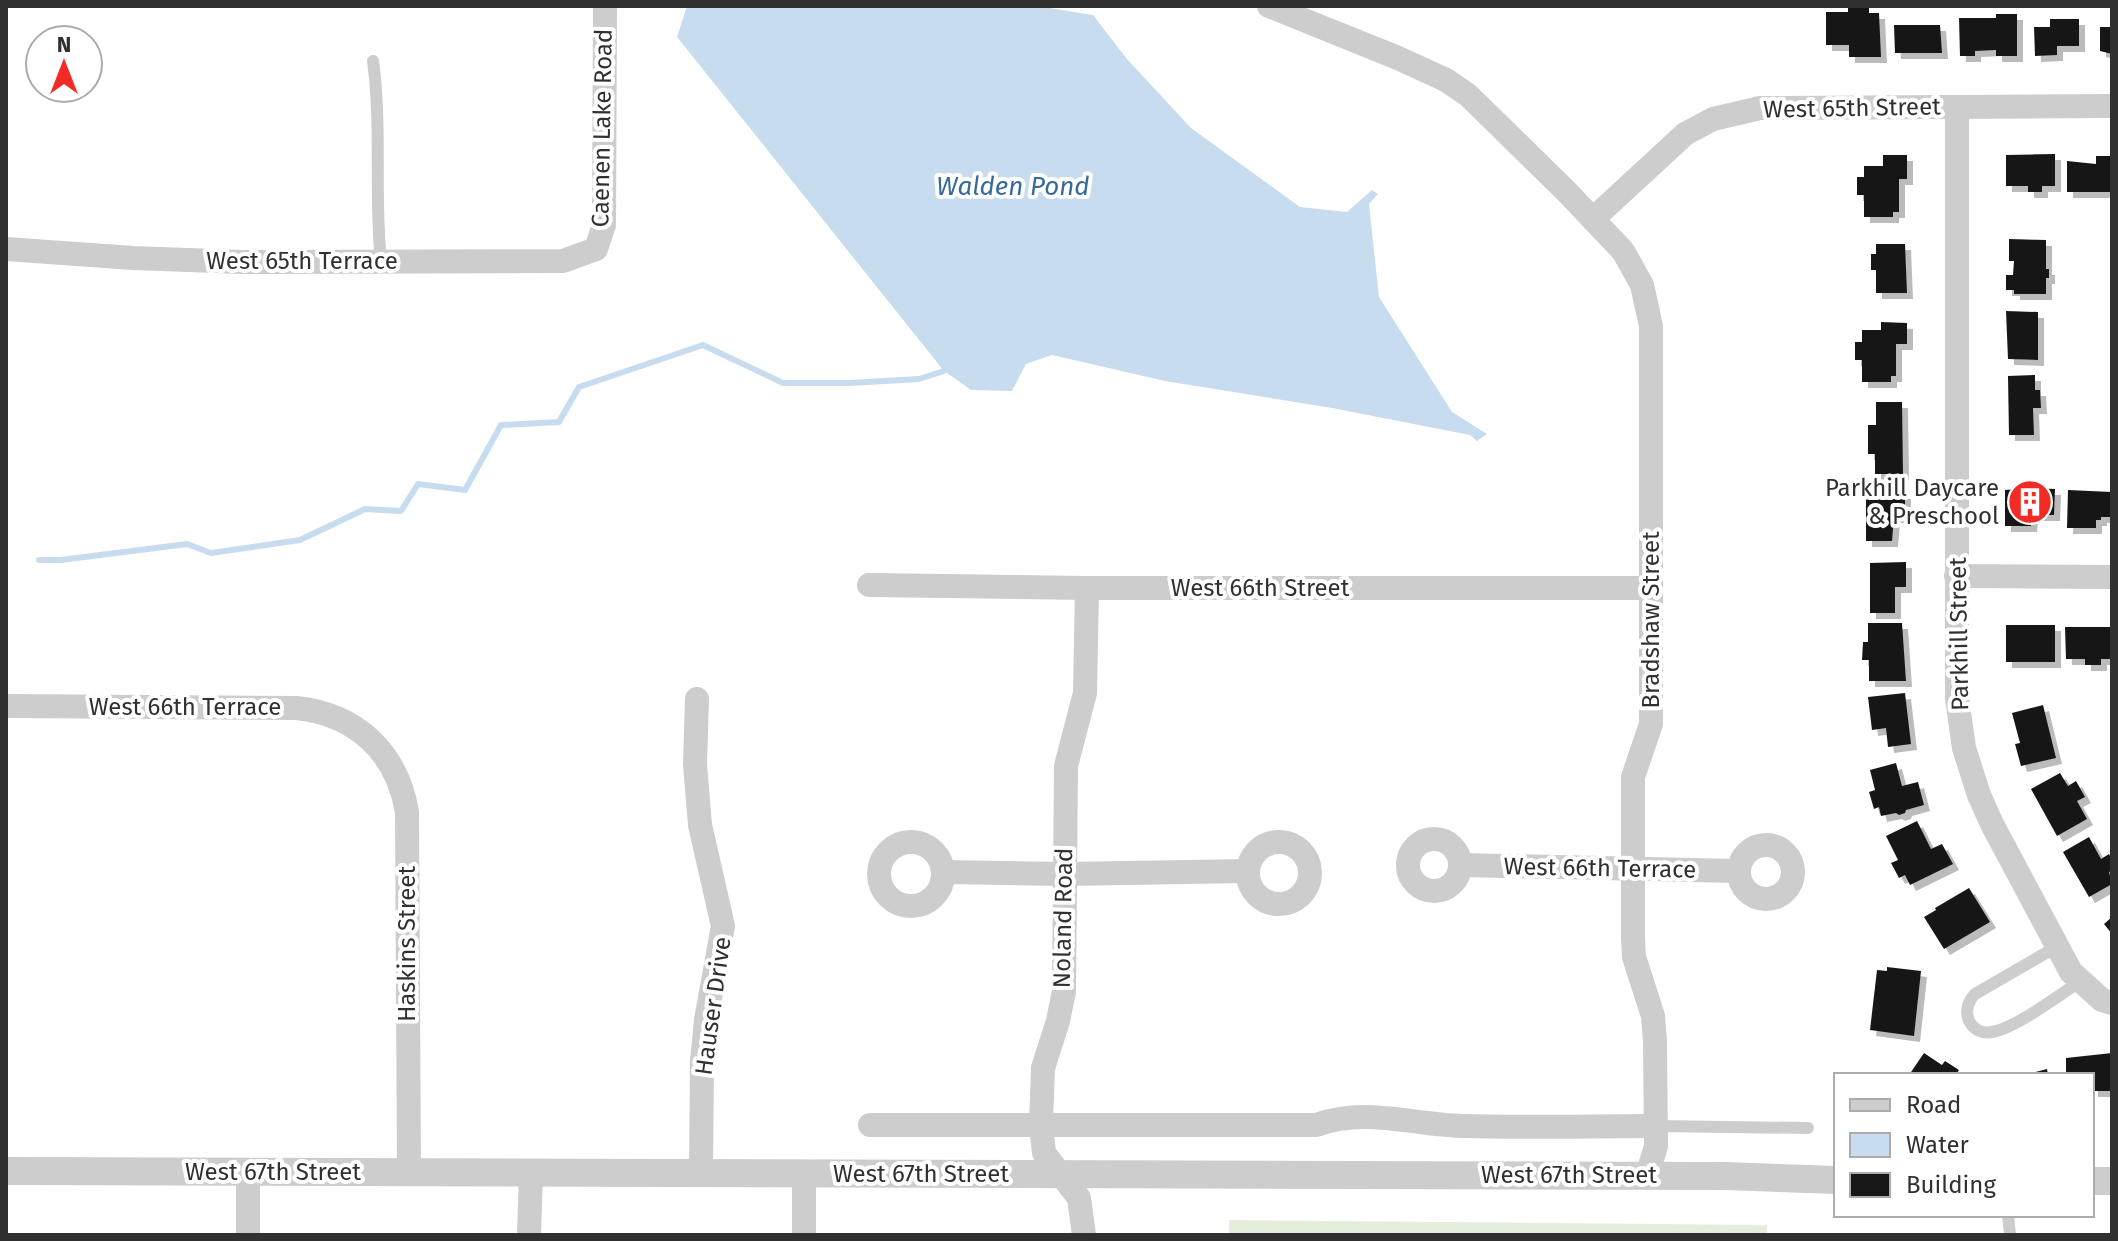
<svg xmlns="http://www.w3.org/2000/svg" width="2118" height="1241" font-family="'Fira Sans',sans-serif">
<style>
.green{fill:#e5eedd}
.water{fill:#c8dcef}
.lines{fill:none;stroke-linecap:round;stroke-linejoin:round}
.stream{stroke:#c8dcef;stroke-width:6}
.building{fill:#171717;filter:url(#shadow)}
.service{stroke:#cdcdcd;stroke-width:12}
.minor{stroke:#cdcdcd;stroke-width:24}
.tertiary{stroke:#cdcdcd;stroke-width:28}
.labels{text-anchor:middle;stroke-width:8;stroke-linejoin:round;paint-order:stroke}
.street-label{font-size:24px;fill:#303030;stroke:#fff}
.poi-label{font-size:24px;fill:#303030;stroke:#fff;text-anchor:end}
.water-label{font-size:26px;font-style:italic;fill:#376a9a;stroke:#fff}
</style>
<defs>
<filter id="shadow"><feDropShadow dx="6" dy="6" stdDeviation="0" flood-color="#0004"/></filter>
</defs>
<rect width="100%" height="100%" fill="#fff"/>
<polygon class="green" points="1229,1220 1767,1225 1767,1235 1229,1235"/>
<polygon class="water" points="687,6 1037,6 1093,15 1127,59 1191,128 1300,207 1347,212 1372,190 1378,194 1369,204 1379,297 1452,412 1487,434 1477,441 1470,435 1332,408 1165,381 1052,355 1026,364 1012,391 971,390 944,371 677,37"/>
<g class="lines">
<polyline class="stream" points="39,560 61,560 187,544 211,553 300,540 365,509 401,511 418,484 465,490 501,425 559,422 579,387 703,345 783,383 850,383 919,379 944,371"/>
</g>
<g class="building">
<polygon points="1848,7 1869,7 1869,13 1879,13 1881,57 1849,57 1849,45 1826,45 1826,12 1848,12"/>
<polygon points="1996,14 2017,14 2017,56 1996,56 1996,50 1975,51 1975,56 1960,56 1959,18 1996,18"/>
<polygon points="2050,19 2079,19 2079,46 2057,46 2057,55 2035,56 2034,27 2050,27"/>
<polygon points="1894,25 1940,25 1942,53 1895,53"/>
<polygon points="2100,27 2112,27 2112,54 2100,51"/>
<polygon points="2055,154 2055,186 2042,186 2042,192 2028,192 2028,186 2006,186 2006,155"/>
<polygon points="1883,155 1907,155 1907,179 1899,179 1899,212 1893,212 1893,217 1864,217 1864,195 1857,195 1857,177 1864,177 1864,166 1883,166"/>
<polygon points="2096,156 2112,156 2112,192 2067,192 2067,161 2096,164"/>
<polygon points="2009,239 2046,240 2046,269 2049,269 2049,278 2046,278 2046,294 2014,294 2014,290 2006,290 2006,275 2013,275 2014,261 2009,261"/>
<polygon points="1876,244 1905,244 1907,293 1876,293 1876,270 1871,270 1871,254 1876,254"/>
<polygon points="2006,311 2038,312 2038,360 2008,359"/>
<polygon points="1881,322 1907,323 1907,344 1896,344 1896,376 1891,376 1891,382 1862,382 1862,360 1855,360 1855,342 1862,342 1862,330 1881,330"/>
<polygon points="2035,375 2035,390 2040,390 2041,408 2033,408 2034,435 2009,435 2008,376"/>
<polygon points="1876,402 1902,402 1903,474 1875,474 1875,454 1868,454 1868,425 1876,425"/>
<polygon points="2030,488 2055,489 2054,515 2032,515 2031,526 2005,526 2005,490"/>
<polygon points="2068,490 2112,492 2112,517 2101,517 2101,520 2096,520 2096,528 2067,528"/>
<polygon points="1866,493 1905,493 1905,517 1894,517 1892,541 1866,541"/>
<polygon points="1906,562 1906,587 1895,587 1895,613 1870,613 1870,563"/>
<polygon points="1868,623 1902,623 1906,681 1869,681 1869,660 1862,660 1863,642 1868,642"/>
<rect x="2006" y="625" width="49" height="37"/>
<polygon points="2065,627 2112,627 2112,659 2101,659 2101,665 2085,665 2085,659 2066,659"/>
<polygon points="1905,693 1911,744 1888,747 1886,728 1872,730 1868,697"/>
<polygon points="2043,705 2056,758 2021,766 2015,744 2020,743 2012,713"/>
<polygon points="1896,763 1902,786 1918,782 1924,805 1906,810 1905,813 1899,815 1896,813 1881,816 1879,807 1874,809 1869,792 1875,790 1870,770"/>
<polygon points="2060,773 2068,786 2076,781 2085,797 2077,801 2087,819 2057,836 2031,789"/>
<polygon points="1917,821 1931,849 1942,844 1953,864 1910,885 1905,875 1899,878 1891,863 1898,860 1886,836"/>
<polygon points="2089,837 2101,859 2109,854 2112,860 2112,871 2109,872 2112,884 2089,897 2063,852"/>
<polygon points="1969,888 1990,922 1944,949 1924,917 1936,910 1935,908"/>
<polygon points="2112,917 2112,934 2104,924"/>
<polygon points="1887,967 1921,971 1914,1036 1870,1030 1877,970 1887,971"/>
<polygon points="1924,1053 1942,1065 1945,1061 1959,1070 1956,1075 1909,1075"/>
<polygon points="2112,1053 2112,1091 2092,1091 2092,1075 2066,1075 2066,1058"/>
<polygon points="2047,1069 2048,1075 2028,1075 2028,1074"/>
</g>
<g class="lines">
<g class="service">
<path d="M373,61c9,66 1,134 8,200"/>
<path d="M2058,946l-83,48c-17,18 -4,42 17,38 24,-4 67,-37 89,-51"/>
<polyline points="1656,1126 1808,1128"/>
<polyline points="2008,1215 2010,1235"/>
</g>
<g class="minor">
<polyline points="1269,6 1398,58 1446,80 1468,95 1567,192 1623,251 1642,285 1651,326 1651,724 1633,777 1633,937 1634,957 1653,1016 1655,1041 1656,1146 1647,1176"/>
<polyline points="1957,107 1957,698 1964,748 1979,795 1992,824 2071,972 2102,1000 2112,1003"/>
<polyline points="1593,219 1685,134 1713,119 1760,108 2112,106"/>
<polyline points="6,249 133,258 243,262 563,261 596,249 604,225 605,6"/>
<polyline points="1956,576 2112,577"/>
<polyline points="869,585 1087,588 1651,588"/>
<polyline points="697,699 695,764 700,825 723,926 706,1020 702,1061 701,1172"/>
<path d="M6,706l290,2c60,6 101,44 111,104l2,361"/>
<circle cx="1434" cy="865" r="26"/>
<circle cx="911" cy="874" r="32"/>
<circle cx="1279" cy="873" r="31"/>
<circle cx="1766" cy="872" r="27"/>
<polyline points="1461,865 1738,871"/>
<polyline points="944,872 1065,874 1248,871"/>
<path d="M870,1125h446c50,-18 96,0 147,1 64,2 128,0 193,0"/>
<polyline points="248,1235 248,1173"/>
<polyline points="529,1235 531,1173"/>
<polyline points="804,1235 804,1174"/>
<polyline points="1084,1235 1079,1198 1044,1153 1041,1125 1043,1068 1058,1021 1064,991 1066,766 1085,693 1087,588"/>
</g>
<g class="tertiary">
<polyline points="6,1171 1726,1176 1836,1180"/>
<polyline points="2092,1181 2112,1181"/>
</g>
</g>
<defs>
<g id="building-disc" transform="scale(2.3)"><circle r="9.5" fill="#f32b26" stroke="#fff"/><path d="M-4-6H4V6H1V3H-1V6H-4ZM-2.5-4.3h1.7v1.8h-1.7ZM.8-4.3h1.7v1.8H.8ZM-2.5-1h1.7V.8h-1.7ZM.8-1h1.7V.8H.8Z" fill="#fff"/></g>
</defs>
<g fill-rule="evenodd">
<use href="#building-disc" x="2030" y="502"/>
</g>
<g class="labels">
<g class="street-label">
<text transform="translate(1852 108) rotate(-1)" y="8">West 65th Street</text>
<text transform="translate(602 128) rotate(-89)" y="8">Caenen Lake Road</text>
<text x="302" y="269">West 65th Terrace</text>
<text x="1260" y="596">West 66th Street</text>
<text transform="translate(1651 620) rotate(-90)" y="8">Bradshaw Street</text>
<text transform="translate(1959 634) rotate(-91)" y="8">Parkhill Street</text>
<text x="185" y="715">West 66th Terrace</text>
<text transform="translate(1600 868) rotate(1)" y="8">West 66th Terrace</text>
<text transform="translate(1063 918) rotate(-89)" y="8">Noland Road</text>
<text transform="translate(407 944) rotate(-90)" y="8">Haskins Street</text>
<text transform="translate(713 1006) rotate(-82)" y="8">Hauser Drive</text>
<text x="273" y="1180">West 67th Street</text>
<text x="921" y="1182">West 67th Street</text>
<text x="1569" y="1183">West 67th Street</text>
</g>
<g class="poi-label">
<text x="1999" y="496">Parkhill Daycare<tspan x="1999" dy="28">&amp; Preschool</tspan></text>
</g>
<g class="water-label">
<text x="1013" y="195">Walden Pond</text>
</g>
</g>
<rect width="2118" height="1241" fill="none" stroke="#303030" stroke-width="16"/>
<rect x="1834" y="1073" width="260" height="144" fill="#ffffff" stroke="#acacac" stroke-width="2"/>
<rect x="1850" y="1099" width="40" height="12" fill="#cdcdcd" stroke="#acacac" stroke-width="2"/>
<text x="1906" y="1113" font-size="24" fill="#303030">Road</text>
<rect x="1850" y="1133" width="40" height="24" fill="#c8dcef" stroke="#acacac" stroke-width="2"/>
<text x="1906" y="1153" font-size="24" fill="#303030">Water</text>
<rect x="1850" y="1173" width="40" height="24" fill="#171717" stroke="#acacac" stroke-width="2"/>
<text x="1906" y="1193" font-size="24" fill="#303030">Building</text>
<g transform="translate(64 64)"><circle r="38" fill="#ffffff" stroke="#acacac" stroke-width="2"/>
<path d="M0-6L14 30L0 20L-14 30Z" fill="#f32b26"/>
<text y="-12" font-size="22" font-weight="bold" text-anchor="middle" fill="#303030">N</text>
</g>
</svg>
